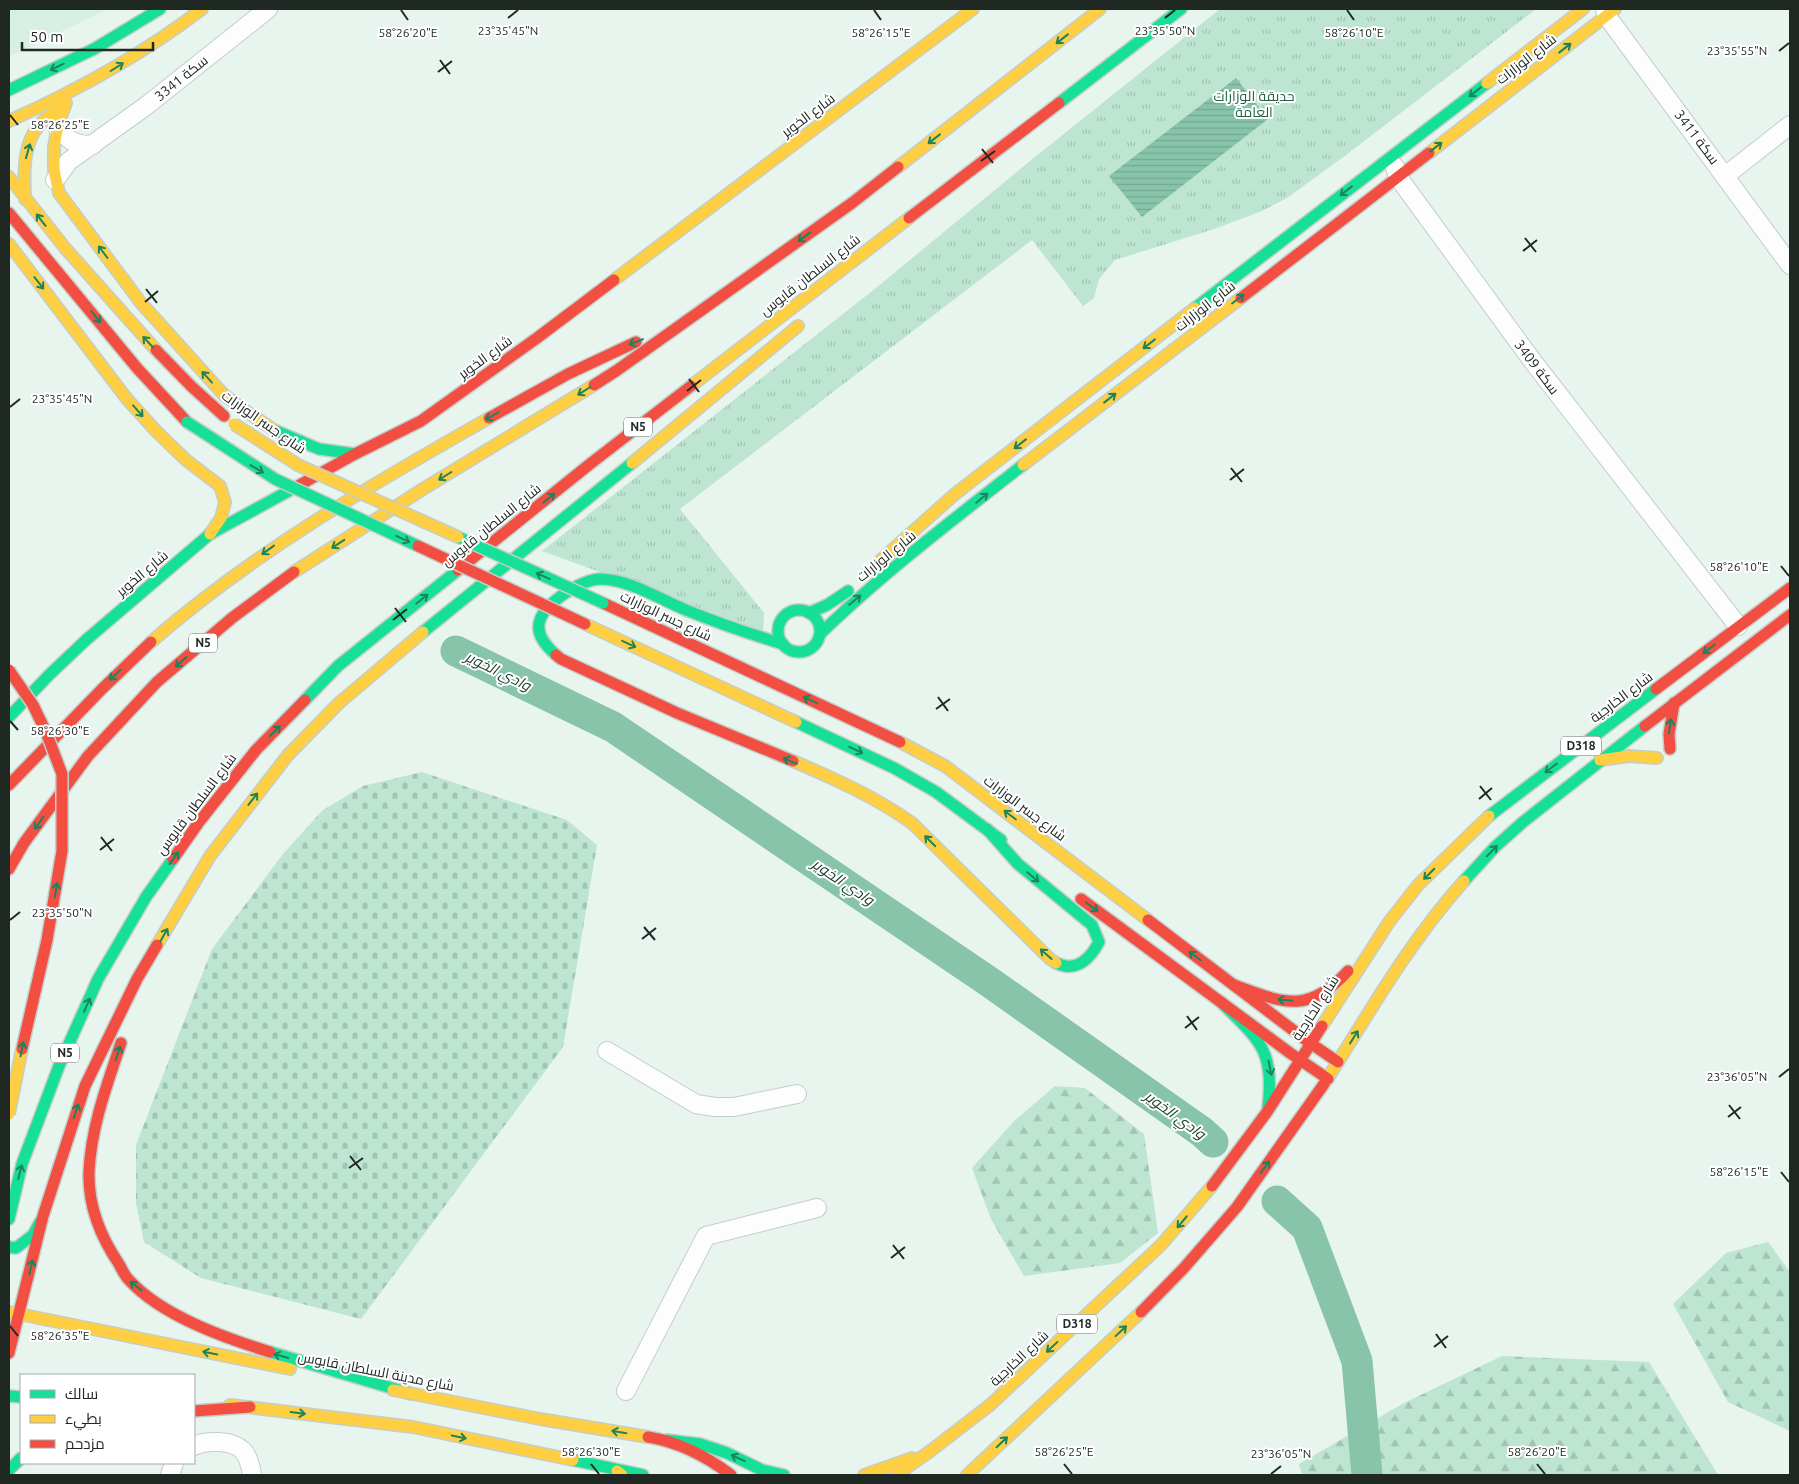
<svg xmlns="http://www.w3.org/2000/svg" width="1799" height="1484" font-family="Ubuntu,Cairo,sans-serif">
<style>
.built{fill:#d8efe4}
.forest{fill:url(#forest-firs)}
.cemetery{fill:url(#cemetery-stones)}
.park{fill:url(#park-tufts)}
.water{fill:url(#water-rules)}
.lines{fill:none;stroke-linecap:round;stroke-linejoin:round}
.river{stroke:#87c4aa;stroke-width:31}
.street-casing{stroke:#c4cec9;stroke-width:20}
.fast-casing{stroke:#c4cec9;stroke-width:14}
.slow-casing{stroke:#c4cec9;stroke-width:14}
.jam-casing{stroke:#c4cec9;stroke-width:14}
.street{stroke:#fcfdfc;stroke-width:18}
.fast{stroke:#16e098;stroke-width:11}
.slow{stroke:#ffcf43;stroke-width:11}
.jam{stroke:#f24e42;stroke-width:11}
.fast-bridge-casing{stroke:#c4cec9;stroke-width:14;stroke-linecap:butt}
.slow-bridge-casing{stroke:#c4cec9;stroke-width:14;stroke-linecap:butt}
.jam-bridge-casing{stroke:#c4cec9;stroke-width:14;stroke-linecap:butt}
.fast-bridge{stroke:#16e098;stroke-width:11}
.slow-bridge{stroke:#ffcf43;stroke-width:11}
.jam-bridge{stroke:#f24e42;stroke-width:11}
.oneway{stroke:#1b845e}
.ticks{fill:none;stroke:#202824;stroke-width:2}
.labels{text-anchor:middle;stroke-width:4;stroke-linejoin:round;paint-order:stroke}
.shield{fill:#fff;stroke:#636866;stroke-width:1}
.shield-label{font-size:12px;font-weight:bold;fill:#202824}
.street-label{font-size:14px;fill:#202824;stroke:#fff}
.park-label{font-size:14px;fill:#236148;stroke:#fff}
.water-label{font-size:15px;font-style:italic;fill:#163b2c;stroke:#fff}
.ticks-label{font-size:12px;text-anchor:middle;fill:#202824;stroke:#fff;stroke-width:4;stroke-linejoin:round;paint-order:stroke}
</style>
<defs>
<pattern id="forest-firs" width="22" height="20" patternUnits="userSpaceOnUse" patternTransform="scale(1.25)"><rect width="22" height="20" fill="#bde5d2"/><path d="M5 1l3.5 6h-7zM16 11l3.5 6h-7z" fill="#a2c4b4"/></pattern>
<pattern id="cemetery-stones" width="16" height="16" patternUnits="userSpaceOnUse" patternTransform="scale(1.25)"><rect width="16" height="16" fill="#bde5d2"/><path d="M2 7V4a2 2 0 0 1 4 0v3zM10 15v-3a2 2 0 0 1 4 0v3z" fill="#a2c4b4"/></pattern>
<pattern id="park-tufts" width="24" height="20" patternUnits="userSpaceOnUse" patternTransform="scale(1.25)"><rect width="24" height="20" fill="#bde5d2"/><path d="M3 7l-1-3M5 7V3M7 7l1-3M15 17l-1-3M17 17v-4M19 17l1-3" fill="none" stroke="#a2c4b4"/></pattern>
<pattern id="water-rules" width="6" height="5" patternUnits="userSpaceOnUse" patternTransform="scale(1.25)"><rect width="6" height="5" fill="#87c4aa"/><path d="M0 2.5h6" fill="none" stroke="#74a892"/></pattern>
</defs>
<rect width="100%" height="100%" fill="#e8f4ee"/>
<polygon class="built" points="9,9 108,9 9,57"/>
<g class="forest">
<polygon points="1055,1086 1085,1088 1144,1134 1158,1233 1120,1263 1024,1276 991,1219 972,1168 1015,1120"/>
<polygon points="1768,1242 1790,1272 1790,1431 1728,1402 1673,1304 1726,1253"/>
<polygon points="1502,1356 1649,1362 1718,1475 1302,1475 1299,1464 1404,1403"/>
</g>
<polygon class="cemetery" points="422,772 567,820 597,845 563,1047 361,1319 201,1278 144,1242 136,1203 136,1145 212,949 283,854 323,810 363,786"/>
<polygon class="park" points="1220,9 1536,9 1346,155 1287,198 1262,211 1214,229 1115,260 1099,279 1094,298 1083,306 1032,240 680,509 764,613 763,631 542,551 876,288 1030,161"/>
<polygon class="water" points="1236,78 1268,119 1142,217 1109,176"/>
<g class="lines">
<g class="river">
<polyline points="456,651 613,727 988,981 1202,1132 1213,1142"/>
<polyline points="1277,1201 1307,1228 1357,1361 1367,1475"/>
</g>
<g class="street-casing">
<g id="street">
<polyline points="1605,9 1606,15 1790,265"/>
<path d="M57,127c12,14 17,18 36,18"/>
<polyline points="1395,167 1398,177 1531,359 1738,626"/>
<polyline points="1725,176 1790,125"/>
<polyline points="55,180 69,161 146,106 268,9"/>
<polyline points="607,1051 696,1104 715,1107 734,1107 797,1094"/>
<polyline points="626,1391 706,1236 817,1208"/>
<path d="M194,1446c12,-6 38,-6 48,4 6,5 9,18 10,25"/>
<polyline points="170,1475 174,1463"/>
</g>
</g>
<g class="fast-casing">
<g id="fast">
<polyline points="9,90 94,49 160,9"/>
<polyline points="1059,103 1181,9"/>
<polyline points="1195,308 1487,83"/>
<polyline points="274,430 319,449 355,454"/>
<circle cx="799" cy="631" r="21"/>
<polyline points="809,613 827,605 848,591"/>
<polyline points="423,632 632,463"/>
<path d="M820,634c63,-61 134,-115 203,-169"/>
<path d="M556,655c-10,-9 -21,-21 -16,-35 6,-18 43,-41 61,-41 30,1 58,20 85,31 32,13 64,24 97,34"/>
<polyline points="305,700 338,666 458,570"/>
<polyline points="9,717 49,675 86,640 210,534 296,487"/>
<polyline points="796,722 894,768 936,792 1001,840"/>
<polyline points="1489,816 1656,689"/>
<path d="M987,829l31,35 74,61 7,17c-9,17 -23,31 -43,21"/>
<polyline points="1464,881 1495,847 1523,822 1645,726"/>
<path d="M1221,1002c38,38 54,48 47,105"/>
<polyline points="9,1219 22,1164 59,1066 98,979 146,897 173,859"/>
<polyline points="9,1247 16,1248 33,1235 40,1222"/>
<polyline points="270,1352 412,1394"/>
<polyline points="9,1396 21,1397"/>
<polyline points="667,1440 700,1444 727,1453 762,1470 784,1475"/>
<polyline points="573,1460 643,1475"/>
<polyline points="9,1470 21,1458"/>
</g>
</g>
<g class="slow-casing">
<g id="slow">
<polyline points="1487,83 1583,9"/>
<polyline points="66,103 58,125 54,147 54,170 59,193 141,303 224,395 247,412 274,430"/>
<path d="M9,121c69,-31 133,-66 193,-112"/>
<polyline points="1429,153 1615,9"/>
<polyline points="898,167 1100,9"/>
<polyline points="9,177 65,248 156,350"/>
<path d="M25,199c-1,-25 -3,-55 15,-75 7,-8 17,-13 25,-20"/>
<polyline points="9,244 127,399 156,431 186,460 220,486 225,502 221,518 210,534"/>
<polyline points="614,280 973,9"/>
<polyline points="691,386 909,218"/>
<polyline points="632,463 798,326"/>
<polyline points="1023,465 1241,298"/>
<polyline points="881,560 955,494 1195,308"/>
<polyline points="294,572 423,489 594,385"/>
<polyline points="585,624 796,722"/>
<path d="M151,642c103,-90 220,-157 338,-224"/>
<polyline points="900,742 945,766 1148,920"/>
<polyline points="1600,760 1629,756 1657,758"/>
<path d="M793,761c42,18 82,36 119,62l138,136 6,4"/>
<polyline points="157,945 210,856 288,755 339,703 423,632"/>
<polyline points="1322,1026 1389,922 1418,885 1489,816"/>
<path d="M1324,1084c44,-69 85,-142 140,-203"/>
<polyline points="9,1312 290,1369"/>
<polyline points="393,1390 540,1419 648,1437"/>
<polyline points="230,1405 413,1427 573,1460"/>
<polyline points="617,1471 622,1475"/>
<polyline points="864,1475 912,1458"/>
<polyline points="896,1475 929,1452 990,1405 1161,1245 1212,1186"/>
<polyline points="967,1475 1141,1312"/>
</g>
</g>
<g class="jam-casing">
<g id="jam">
<polyline points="9,213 137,368 187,422"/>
<polyline points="909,218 1059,103"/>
<polyline points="1241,298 1429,153"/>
<polyline points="156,350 191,386 224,416"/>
<polyline points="594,385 616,371 852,203 898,167"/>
<polyline points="489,418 568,374 636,342"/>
<polyline points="296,487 355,454 421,421 537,338 614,280"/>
<polyline points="458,570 590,464 691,386"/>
<polyline points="603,603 900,742"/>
<polyline points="556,655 561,659 677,713 793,761"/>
<polyline points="1656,689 1790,588"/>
<polyline points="1645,726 1790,615"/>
<polyline points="1670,749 1669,734 1674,703"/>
<polyline points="9,785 102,689 151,642"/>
<polyline points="173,859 199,822 256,750 305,700"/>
<polyline points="9,869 24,843 88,756 157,682 232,618 294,572"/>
<polyline points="1081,899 1290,1053 1328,1079"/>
<polyline points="1148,920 1310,1043 1338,1062"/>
<path d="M1234,985c49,18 74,30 114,-14"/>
<path d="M121,1043c-14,42 -30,84 -32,129 -1,34 11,64 30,92 3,6 6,12 10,16 33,36 96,58 141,72"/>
<polyline points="1212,1186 1267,1112 1322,1026"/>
<polyline points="1141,1312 1183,1269 1237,1207 1324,1084"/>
<polyline points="9,1353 43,1216 85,1086 137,979 157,945"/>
<polyline points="194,1411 250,1407"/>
<path d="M648,1437c31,5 58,19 83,38"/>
</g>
</g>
<use href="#street" class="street"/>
<use href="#fast" class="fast"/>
<use href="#slow" class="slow"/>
<use href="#jam" class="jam"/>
<g class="fast-bridge-casing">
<g id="fast-bridge">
<polyline points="187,422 275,479 418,546"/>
<polyline points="458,537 603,603"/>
</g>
</g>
<g class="slow-bridge-casing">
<g id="slow-bridge">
<polyline points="234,424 298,465 458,537"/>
<polyline points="9,1114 22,1049"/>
</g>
</g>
<g class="jam-bridge-casing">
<g id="jam-bridge">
<polyline points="418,546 585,624"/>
<polyline points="9,670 33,705 46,732 62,774 62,851 47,940 22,1049"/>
</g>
</g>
<use href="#fast-bridge" class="fast-bridge"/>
<use href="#slow-bridge" class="slow-bridge"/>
<use href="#jam-bridge" class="jam-bridge"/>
</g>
<defs><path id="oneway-shaft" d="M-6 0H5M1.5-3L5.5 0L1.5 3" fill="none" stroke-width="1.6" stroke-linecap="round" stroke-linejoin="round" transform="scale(1.25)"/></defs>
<g class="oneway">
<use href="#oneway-shaft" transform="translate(1062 39) rotate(142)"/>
<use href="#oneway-shaft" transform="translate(1565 48) rotate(-38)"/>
<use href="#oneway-shaft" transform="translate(57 67) rotate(154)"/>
<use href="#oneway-shaft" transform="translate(117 67) rotate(-32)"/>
<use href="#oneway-shaft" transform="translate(1475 92) rotate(142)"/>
<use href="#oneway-shaft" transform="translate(934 139) rotate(142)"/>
<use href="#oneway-shaft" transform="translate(1436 147) rotate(-38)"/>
<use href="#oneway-shaft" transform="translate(28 151) rotate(-74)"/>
<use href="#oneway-shaft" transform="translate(1346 191) rotate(142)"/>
<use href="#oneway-shaft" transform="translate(41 220) rotate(-128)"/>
<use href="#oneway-shaft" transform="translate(804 237) rotate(144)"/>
<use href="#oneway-shaft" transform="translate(103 252) rotate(-127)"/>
<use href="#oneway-shaft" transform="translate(39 283) rotate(52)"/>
<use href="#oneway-shaft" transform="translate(1238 299) rotate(-37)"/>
<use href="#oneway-shaft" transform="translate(96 317) rotate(51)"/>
<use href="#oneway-shaft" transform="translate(148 342) rotate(-133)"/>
<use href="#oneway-shaft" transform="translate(636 342) rotate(158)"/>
<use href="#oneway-shaft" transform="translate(1149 344) rotate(142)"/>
<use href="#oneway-shaft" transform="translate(207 377) rotate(-132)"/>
<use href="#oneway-shaft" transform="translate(584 391) rotate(148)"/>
<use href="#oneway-shaft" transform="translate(1110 398) rotate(-38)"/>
<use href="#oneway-shaft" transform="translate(138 411) rotate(49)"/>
<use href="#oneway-shaft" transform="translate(492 416) rotate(150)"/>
<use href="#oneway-shaft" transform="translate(1020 444) rotate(142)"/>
<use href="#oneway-shaft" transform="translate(257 469) rotate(31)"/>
<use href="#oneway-shaft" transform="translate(445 476) rotate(148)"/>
<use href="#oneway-shaft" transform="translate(549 498) rotate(-39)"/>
<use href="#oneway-shaft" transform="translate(982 498) rotate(-39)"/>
<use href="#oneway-shaft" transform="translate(403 539) rotate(25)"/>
<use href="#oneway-shaft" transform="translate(338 544) rotate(147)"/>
<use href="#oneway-shaft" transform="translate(268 550) rotate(144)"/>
<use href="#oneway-shaft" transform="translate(543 576) rotate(-156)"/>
<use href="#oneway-shaft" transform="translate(422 599) rotate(-39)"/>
<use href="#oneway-shaft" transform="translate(855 600) rotate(-40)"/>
<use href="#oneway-shaft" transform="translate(629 644) rotate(25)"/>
<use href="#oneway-shaft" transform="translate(1709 649) rotate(143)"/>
<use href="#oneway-shaft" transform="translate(181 662) rotate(139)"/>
<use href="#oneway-shaft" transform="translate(115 675) rotate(137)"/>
<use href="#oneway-shaft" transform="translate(810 700) rotate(-155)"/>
<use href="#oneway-shaft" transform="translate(1670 726) rotate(-82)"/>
<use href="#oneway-shaft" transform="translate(275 731) rotate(-45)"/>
<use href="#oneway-shaft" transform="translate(856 750) rotate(25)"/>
<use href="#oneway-shaft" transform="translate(790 761) rotate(-157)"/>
<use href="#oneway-shaft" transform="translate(1551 768) rotate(143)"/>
<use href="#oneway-shaft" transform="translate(253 799) rotate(-52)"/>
<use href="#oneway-shaft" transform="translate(1010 815) rotate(-143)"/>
<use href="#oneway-shaft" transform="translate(39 823) rotate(126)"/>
<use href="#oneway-shaft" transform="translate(930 841) rotate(-135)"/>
<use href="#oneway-shaft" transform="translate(1492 851) rotate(-46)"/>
<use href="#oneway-shaft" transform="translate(174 858) rotate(-54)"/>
<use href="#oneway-shaft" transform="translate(1429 874) rotate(135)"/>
<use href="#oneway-shaft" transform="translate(1033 877) rotate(40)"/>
<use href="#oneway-shaft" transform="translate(56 890) rotate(-81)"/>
<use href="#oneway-shaft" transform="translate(1092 907) rotate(37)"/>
<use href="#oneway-shaft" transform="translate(164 935) rotate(-60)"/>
<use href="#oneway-shaft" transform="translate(1046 954) rotate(-139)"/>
<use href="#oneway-shaft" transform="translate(1195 956) rotate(-143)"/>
<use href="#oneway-shaft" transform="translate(1285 1000) rotate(-174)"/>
<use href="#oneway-shaft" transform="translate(87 1005) rotate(-66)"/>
<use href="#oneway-shaft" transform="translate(1354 1037) rotate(-58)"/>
<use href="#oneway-shaft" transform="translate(22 1049) rotate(-79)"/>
<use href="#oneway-shaft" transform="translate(118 1053) rotate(-72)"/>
<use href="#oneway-shaft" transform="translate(1270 1068) rotate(78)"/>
<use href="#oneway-shaft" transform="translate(76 1111) rotate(-72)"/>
<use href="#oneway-shaft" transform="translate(1265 1167) rotate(-54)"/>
<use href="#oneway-shaft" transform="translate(20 1172) rotate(-76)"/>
<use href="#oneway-shaft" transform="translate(1182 1222) rotate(130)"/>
<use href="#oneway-shaft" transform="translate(31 1267) rotate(-77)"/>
<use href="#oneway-shaft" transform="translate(136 1286) rotate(-141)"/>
<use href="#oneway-shaft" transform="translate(1121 1331) rotate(-43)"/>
<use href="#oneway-shaft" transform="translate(1052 1347) rotate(137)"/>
<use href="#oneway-shaft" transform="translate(210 1353) rotate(-169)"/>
<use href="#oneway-shaft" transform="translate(281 1356) rotate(-164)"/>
<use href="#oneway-shaft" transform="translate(298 1413) rotate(7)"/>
<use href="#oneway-shaft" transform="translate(619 1432) rotate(-171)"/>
<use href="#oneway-shaft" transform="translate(459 1437) rotate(12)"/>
<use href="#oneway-shaft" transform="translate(1002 1442) rotate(-44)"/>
<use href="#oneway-shaft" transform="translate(738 1458) rotate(-155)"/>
</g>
<path class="ticks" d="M401,10l7,10M874,10l7,10M1347,10l7,10M508,18l10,-8M1165,18l10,-8M1779,51l10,-8M440,60l10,14M438,72l14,-11M10,115l8,10M982,149l11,14M981,161l14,-10M1525,238l11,14M1523,251l14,-11M146,289l11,14M145,302l13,-11M689,379l10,13M687,391l14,-11M10,407l10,-8M1231,468l11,14M1230,480l14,-11M1781,566l8,10M395,608l11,14M393,620l14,-11M938,697l10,14M936,709l14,-10M10,721l8,9M1480,786l11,14M1479,799l13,-11M101,837l11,14M100,850l14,-11M10,920l10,-8M644,927l11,13M642,939l14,-11M1187,1016l10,14M1185,1028l14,-11M1779,1077l10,-8M1729,1105l11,14M1728,1117l13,-10M350,1156l11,14M349,1168l14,-10M1781,1172l8,10M893,1245l11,14M891,1258l14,-11M10,1326l8,10M1436,1334l10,14M1434,1347l14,-11M591,1464l8,10M1064,1464l8,10M1537,1464l8,10M1271,1474l10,-8"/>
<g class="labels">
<g class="shield">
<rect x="624" y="417.5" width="28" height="19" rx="4"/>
<rect x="189" y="633.5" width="28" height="19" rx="4"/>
<rect x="1561" y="736.5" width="40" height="19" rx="4"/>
<rect x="51" y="1043.5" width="28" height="19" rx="4"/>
<rect x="1057" y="1314.5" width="40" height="19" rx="4"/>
</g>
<g class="shield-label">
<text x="638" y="431">N5</text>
<text x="203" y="647">N5</text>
<text x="1581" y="750">D318</text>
<text x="65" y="1057">N5</text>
<text x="1077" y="1328">D318</text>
</g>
<g class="street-label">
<text transform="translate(1526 59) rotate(-38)" y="5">شارع الوزارات</text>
<text transform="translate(181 78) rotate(-39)" y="5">سكة 3341</text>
<text transform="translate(808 115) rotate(-37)" y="5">شارع الخوير</text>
<text transform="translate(1697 137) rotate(53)" y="5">سكة 3411</text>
<text transform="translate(810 275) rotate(-38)" y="5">شارع السلطان قابوس</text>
<text transform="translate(1205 306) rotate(-38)" y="5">شارع الوزارات</text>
<text transform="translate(485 357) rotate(-36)" y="5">شارع الخوير</text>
<text transform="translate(1537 367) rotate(53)" y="5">سكة 3409</text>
<text transform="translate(264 422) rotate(35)" y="5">شارع جسر الوزارات</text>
<text transform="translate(491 525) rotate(-39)" y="5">شارع السلطان قابوس</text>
<text transform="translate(886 556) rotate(-39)" y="5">شارع الوزارات</text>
<text transform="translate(142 573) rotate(-40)" y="5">شارع الخوير</text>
<text transform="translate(666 616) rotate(25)" y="5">شارع جسر الوزارات</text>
<text transform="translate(1621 697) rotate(-37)" y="5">شارع الخارجية</text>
<text transform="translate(196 804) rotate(-53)" y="5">شارع السلطان قابوس</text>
<text transform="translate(1025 808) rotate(37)" y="5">شارع جسر الوزارات</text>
<text transform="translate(1315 1008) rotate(-57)" y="5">شارع الخارجية</text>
<text transform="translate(1019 1358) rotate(-43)" y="5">شارع الخارجية</text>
<text transform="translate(376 1371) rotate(11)" y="5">شارع مدينة السلطان قابوس</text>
</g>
<g class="park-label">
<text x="1254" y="101">حديقة الوزارات<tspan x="1254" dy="16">العامة</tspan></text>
</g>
<g class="water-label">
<text transform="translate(498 671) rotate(26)" y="5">وادي الخوير</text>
<text transform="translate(843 882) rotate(34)" y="5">وادي الخوير</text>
<text transform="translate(1175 1115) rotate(36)" y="5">وادي الخوير</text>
</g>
</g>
<g class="ticks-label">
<text x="508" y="35">23°35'45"N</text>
<text x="1165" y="35">23°35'50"N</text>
<text x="408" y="37">58°26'20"E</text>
<text x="881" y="37">58°26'15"E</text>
<text x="1354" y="37">58°26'10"E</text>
<text x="1737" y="55">23°35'55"N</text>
<text x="60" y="129">58°26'25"E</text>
<text x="62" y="403">23°35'45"N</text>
<text x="1739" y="571">58°26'10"E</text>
<text x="60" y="735">58°26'30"E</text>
<text x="62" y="917">23°35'50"N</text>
<text x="1737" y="1081">23°36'05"N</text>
<text x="1739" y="1176">58°26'15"E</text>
<text x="60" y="1340">58°26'35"E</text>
<text x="591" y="1456">58°26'30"E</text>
<text x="1064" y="1456">58°26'25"E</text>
<text x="1537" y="1456">58°26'20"E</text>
<text x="1281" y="1458">23°36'05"N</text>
</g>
<rect width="1799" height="1484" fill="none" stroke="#202824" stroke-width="20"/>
<rect x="20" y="1374" width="175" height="90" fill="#ffffff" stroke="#a6a9a7"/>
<rect x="30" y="1390" width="25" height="8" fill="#16e098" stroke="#a6a9a7"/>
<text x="65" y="1399" font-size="15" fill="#202824">سالك</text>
<rect x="30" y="1415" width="25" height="8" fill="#ffcf43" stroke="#a6a9a7"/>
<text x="65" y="1424" font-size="15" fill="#202824">بطيء</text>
<rect x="30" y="1440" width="25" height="8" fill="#f24e42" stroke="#a6a9a7"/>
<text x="65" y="1449" font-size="15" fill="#202824">مزدحم</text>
<path d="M22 42v8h131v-8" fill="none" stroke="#202824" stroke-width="2.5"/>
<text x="30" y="42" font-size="15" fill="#202824" stroke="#ffffff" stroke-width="4" paint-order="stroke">50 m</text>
</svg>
